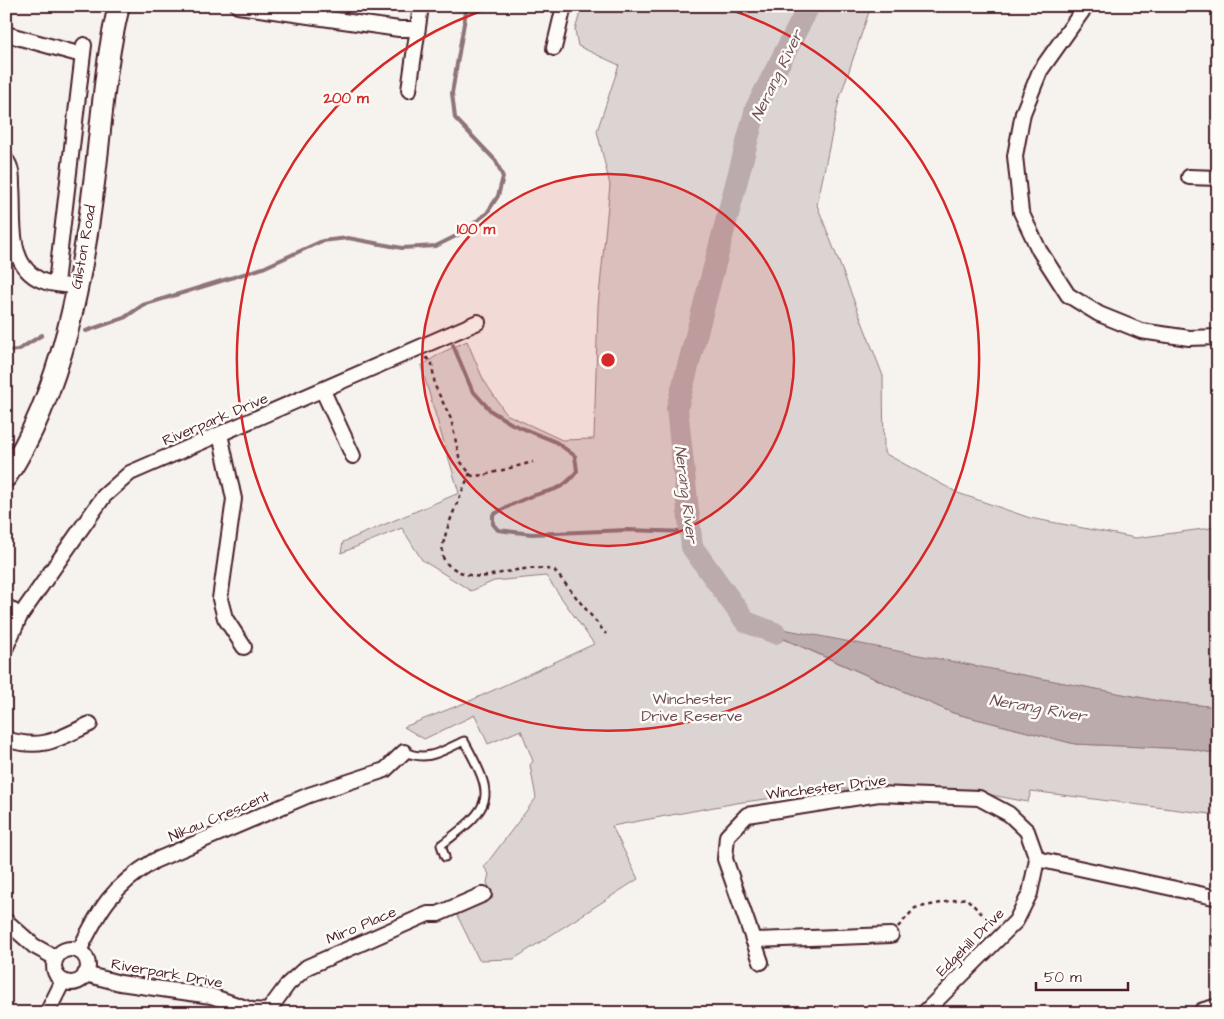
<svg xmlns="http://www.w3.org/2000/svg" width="1224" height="1019" font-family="'Architects Daughter',sans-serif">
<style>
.green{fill:#dcd4d2;stroke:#937a7e}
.water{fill:#bbabac;stroke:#8e7378}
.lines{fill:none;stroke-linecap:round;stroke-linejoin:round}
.stream{stroke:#8e7378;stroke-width:4}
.river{stroke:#bbabac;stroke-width:22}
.service-casing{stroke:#4a1f2b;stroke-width:11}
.minor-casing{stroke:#4a1f2b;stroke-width:18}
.secondary-casing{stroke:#4a1f2b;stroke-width:24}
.path{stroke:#4a1f2b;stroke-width:2.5;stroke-dasharray:4 4;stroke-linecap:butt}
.service{stroke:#fdfcf7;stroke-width:7}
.minor{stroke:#fdfcf7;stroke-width:14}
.secondary{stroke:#fdfcf7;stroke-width:20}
.ring{fill:none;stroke:#d62828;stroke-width:2.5}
.labels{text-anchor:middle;stroke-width:5;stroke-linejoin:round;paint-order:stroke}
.street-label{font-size:15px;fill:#4a1f2b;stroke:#fdfcf7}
.park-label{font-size:15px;fill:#6e4c55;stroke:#fdfcf7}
.water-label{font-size:16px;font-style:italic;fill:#725058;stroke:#fdfcf7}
.centre{fill:#d62828;stroke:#fdfcf7;stroke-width:2.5}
.ring-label{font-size:15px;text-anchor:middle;font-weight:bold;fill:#d62828;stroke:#fdfcf7;stroke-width:5;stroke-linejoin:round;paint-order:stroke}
</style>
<rect width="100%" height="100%" fill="#f6f3ef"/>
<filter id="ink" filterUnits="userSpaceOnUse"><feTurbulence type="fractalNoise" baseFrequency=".02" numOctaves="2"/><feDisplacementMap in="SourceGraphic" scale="10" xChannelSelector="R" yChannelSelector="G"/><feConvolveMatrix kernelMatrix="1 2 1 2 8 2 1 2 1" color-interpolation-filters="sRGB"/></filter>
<g filter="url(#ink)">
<polygon class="green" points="582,6 871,6 839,100 817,205 883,376 884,453 958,493 1030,518 1136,538 1218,527 1218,707 1159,701 749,624 953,713 1075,744 1191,749 1218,754 1218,815 1031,791 1028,802 965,790 841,789 736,803 612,826 638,879 514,959 479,960 456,913 493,898 487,882 489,874 484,867 536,798 530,765 533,761 521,730 488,744 475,715 424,739 404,727 472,700 594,644 546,576 494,581 471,591 422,560 402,528 341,553 343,542 459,493 421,366 441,353 467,341 483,379 506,414 562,440 594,439 598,306 610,185 597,131 619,65 578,46 575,30"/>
<polygon class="water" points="746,622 1159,701 1218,707 1218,754 1191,749 1075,744 953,713"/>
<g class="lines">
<g class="stream">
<polyline points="86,331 124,318 143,305 263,268 322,241 348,238 402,248 436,246 460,234 487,213 498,196 503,177 496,161 455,118 452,93 467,6"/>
<path d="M453,345l19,45 19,21 21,13 44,18 19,14 2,15c-15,21 -26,18 -48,26 -12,5 -25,11 -36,18v9l5,6 34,4 95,-4 63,2"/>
<polyline points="6,351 18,350 42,335"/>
</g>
<polyline class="river" points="775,633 746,622 692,547 677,408 756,108 809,6"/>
<g class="service-casing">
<path id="service" d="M404,752c25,10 37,-1 60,-11 32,58 30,64 -23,104l4,12"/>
</g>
<g class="minor-casing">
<g id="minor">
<polyline points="238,6 399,29 417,29"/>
<polyline points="1086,6 1040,71 1023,113 1015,156 1021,212 1039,250 1068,295 1099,314 1141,331 1189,338 1218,337"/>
<polyline points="6,34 82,55"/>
<polyline points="554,48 564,6"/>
<polyline points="409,90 421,6"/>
<path d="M6,160c6,7 6,18 6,26 3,32 -7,80 31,95 10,4 24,4 34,6"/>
<polyline points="1189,177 1218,178"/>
<polyline points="56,283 84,45"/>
<polyline points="323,391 353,456"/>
<polyline points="220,434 234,499 220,599 225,618 244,647"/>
<polyline points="6,606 20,616"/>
<polyline points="6,647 20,616 104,496 130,473 478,322"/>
<path d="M6,739c36,12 52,0 84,-15"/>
<polyline points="1037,859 1218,898"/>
<polyline points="6,921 34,946 56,958"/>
<polyline points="753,940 891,935"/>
<circle cx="71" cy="966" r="17"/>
<path d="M79,951c21,-43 33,-64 75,-90l155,-66 76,-25 19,-18"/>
<polyline points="761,962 725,859 727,836 747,815 879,794 979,798 1009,814 1027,831 1037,859"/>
<polyline points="85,974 120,983 211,996 252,1010 268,1011 270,1013"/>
<polyline points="268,1011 288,984 307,967 428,914 438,914 484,894"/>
<polyline points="47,1013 63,981"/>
<polyline points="924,1013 1016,921 1030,893 1037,859"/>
</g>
</g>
<g class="secondary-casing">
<g id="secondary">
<path d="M6,477c57,-86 77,-202 89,-302 7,-56 10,-114 24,-169"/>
<polyline points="1204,1013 1218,1009"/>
</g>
</g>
<g class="path">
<polyline points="426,357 432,364 435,386 451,419 460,461 472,476 484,475 533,462"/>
<path d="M470,473c-7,17 -32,69 -27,84 3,9 10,11 17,15 8,3 18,6 27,4 21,-4 47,-12 68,-5l51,63"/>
<polyline points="1218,912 1212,935 1218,964"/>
<polyline points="898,927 915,908 966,898 994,926"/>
</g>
<use href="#service" class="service"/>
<use href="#minor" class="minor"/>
<use href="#secondary" class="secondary"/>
</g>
</g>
<circle cx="608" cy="360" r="186" fill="#d62828" fill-opacity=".12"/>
<g class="ring">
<circle cx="608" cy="360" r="186"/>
<path d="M723 7A371 371 0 1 1 493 7"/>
</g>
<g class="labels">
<g class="street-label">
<text transform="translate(83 247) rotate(-80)" y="5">Gilston Road</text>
<text transform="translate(215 419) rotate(-23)" y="5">Riverpark Drive</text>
<text transform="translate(826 787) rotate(-7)" y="5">Winchester Drive</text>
<text transform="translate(219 816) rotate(-23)" y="5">Nikau Crescent</text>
<text transform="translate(361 925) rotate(-23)" y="5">Miro Place</text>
<text transform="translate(970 942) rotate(-45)" y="5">Edgehill Drive</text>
<text transform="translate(167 973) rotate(10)" y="5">Riverpark Drive</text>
</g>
<g class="park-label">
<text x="692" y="704">Winchester<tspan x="692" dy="17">Drive Reserve</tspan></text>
</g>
<g class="water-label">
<text transform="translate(776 75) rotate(-64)" y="6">Nerang River</text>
<text transform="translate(687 494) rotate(83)" y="6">Nerang River</text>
<text transform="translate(1038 707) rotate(10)" y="6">Nerang River</text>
</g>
</g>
<circle cx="608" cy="360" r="8" class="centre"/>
<g class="ring-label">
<text x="346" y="103">200 m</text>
<text x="476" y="234">100 m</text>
</g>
<rect width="1224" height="1019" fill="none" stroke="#fdfcf7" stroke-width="25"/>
<rect x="12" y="12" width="1199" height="994" fill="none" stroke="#4a1f2b" stroke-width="2" filter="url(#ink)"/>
<path d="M1036 982v8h92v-8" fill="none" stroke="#4a1f2b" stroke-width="2.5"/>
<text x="1044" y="982" font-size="15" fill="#4a1f2b" stroke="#fdfcf7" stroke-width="4" paint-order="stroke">50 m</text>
</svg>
